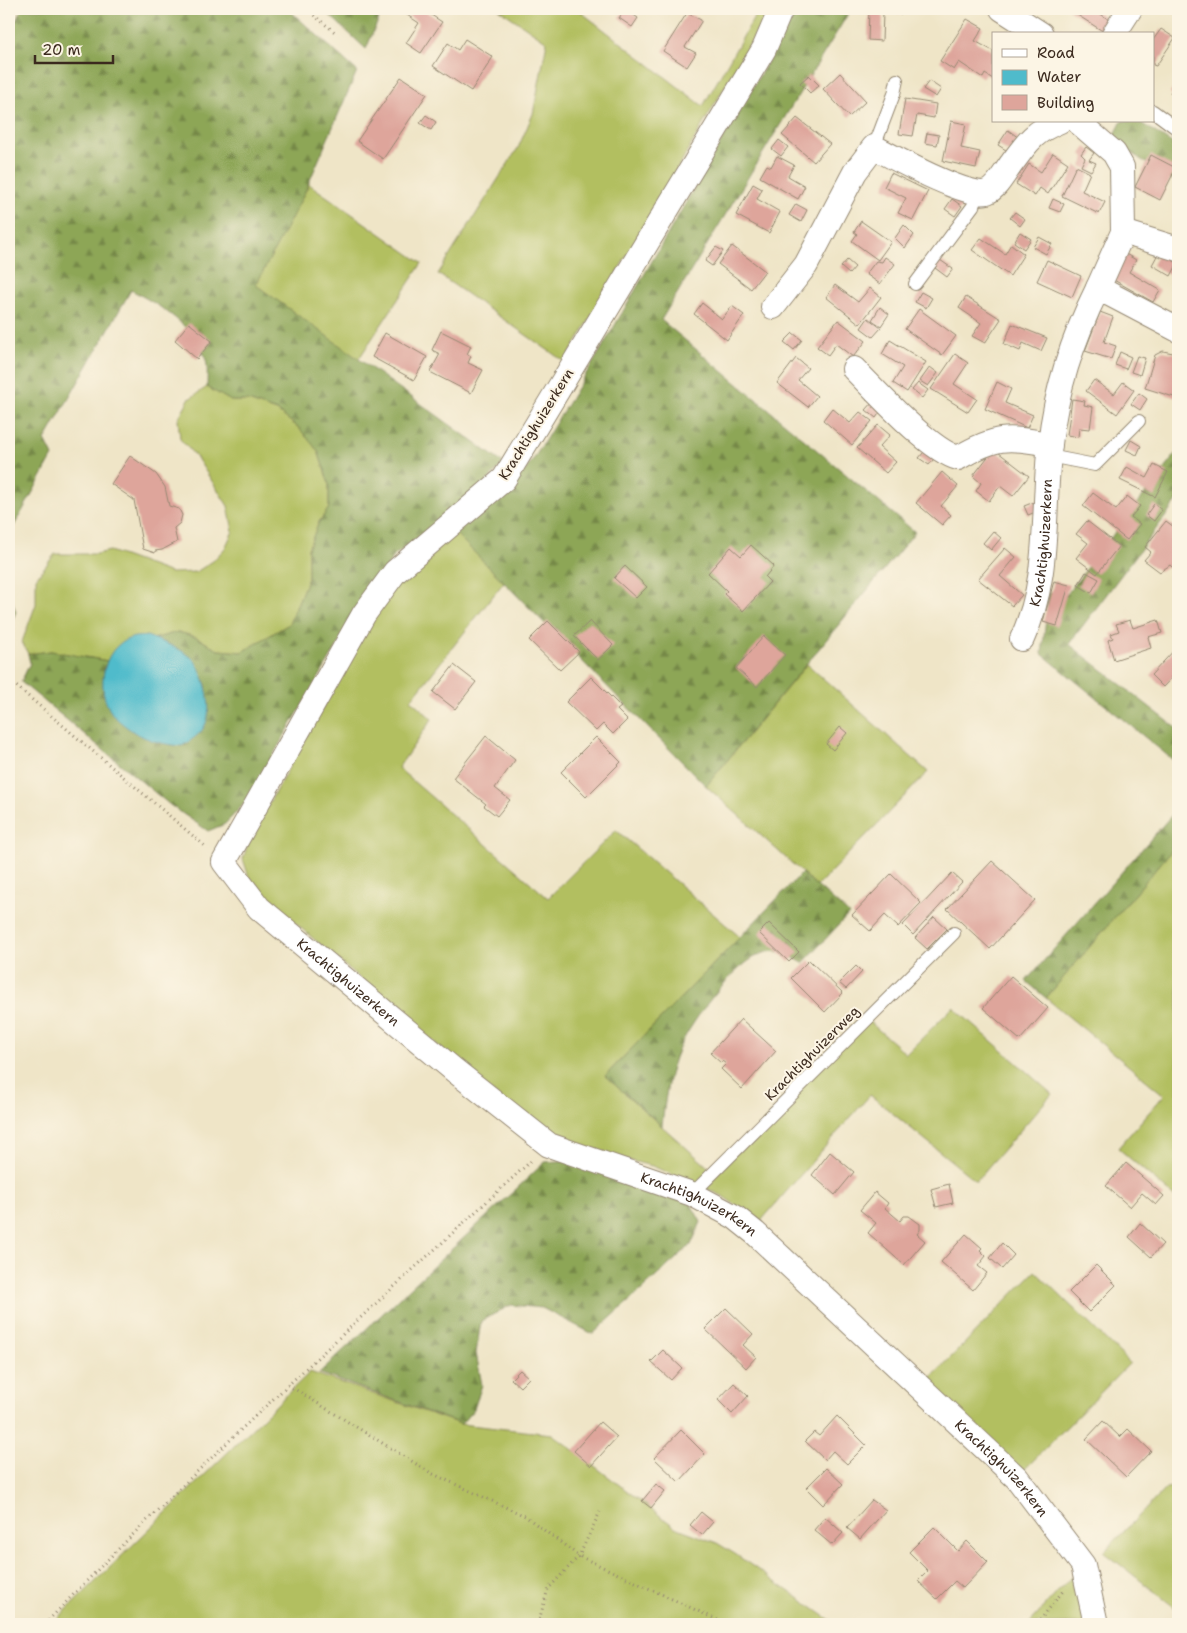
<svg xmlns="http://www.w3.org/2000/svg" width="1187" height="1633" font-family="'Shantell Sans',sans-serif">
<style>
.grass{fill:#b2bf61;stroke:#767440}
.forest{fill:url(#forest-firs);stroke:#64683a}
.water{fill:#4fbbcb;stroke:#457274}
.building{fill:#dea59b}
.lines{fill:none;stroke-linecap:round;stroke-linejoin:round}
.lane-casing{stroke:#958872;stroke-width:14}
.street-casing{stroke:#958872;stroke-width:26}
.path{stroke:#958872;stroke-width:3;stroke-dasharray:1 4;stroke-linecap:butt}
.lane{stroke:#fff;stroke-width:12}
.street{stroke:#fff;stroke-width:24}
.labels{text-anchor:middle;stroke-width:4;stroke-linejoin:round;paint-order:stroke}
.street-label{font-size:14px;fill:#3b2a1e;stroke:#fcf5e5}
</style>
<defs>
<pattern id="forest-firs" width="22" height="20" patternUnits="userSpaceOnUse" patternTransform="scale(1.25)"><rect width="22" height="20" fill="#8da657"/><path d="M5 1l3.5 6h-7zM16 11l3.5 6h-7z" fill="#748747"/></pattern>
</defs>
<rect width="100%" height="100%" fill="#fcf5e5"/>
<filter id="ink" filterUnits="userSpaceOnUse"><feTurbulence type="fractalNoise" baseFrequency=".02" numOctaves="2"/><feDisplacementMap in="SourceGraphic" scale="10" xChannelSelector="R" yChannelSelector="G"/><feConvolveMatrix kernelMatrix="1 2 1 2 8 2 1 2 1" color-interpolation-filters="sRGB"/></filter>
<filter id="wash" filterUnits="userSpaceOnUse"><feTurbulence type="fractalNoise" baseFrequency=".0096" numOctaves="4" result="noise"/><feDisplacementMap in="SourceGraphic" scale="20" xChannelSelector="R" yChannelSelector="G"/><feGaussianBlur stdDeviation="1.12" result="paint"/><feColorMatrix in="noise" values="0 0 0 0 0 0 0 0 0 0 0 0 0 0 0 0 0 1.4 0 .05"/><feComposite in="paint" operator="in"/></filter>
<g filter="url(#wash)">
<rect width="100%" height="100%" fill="#efe5c7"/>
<g class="grass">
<polygon points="499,9 577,9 703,106 759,9 770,9 565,362 438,274 518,148 533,114 547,42"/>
<polygon points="309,184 422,263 358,360 256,285"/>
<polygon points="207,387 231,401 248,401 277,411 299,428 318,451 329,484 329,508 319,522 308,549 308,578 289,624 242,652 218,650 196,637 178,632 153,639 147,636 114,651 108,661 51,651 28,654 22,642 36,604 36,578 55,554 96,554 110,551 171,573 196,572 213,561 225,548 233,531 228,506 197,458 180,439 178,419 189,399"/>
<polygon points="454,532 504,582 411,700 432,719 398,768 548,898 616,830 740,937 605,1076 716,1174 864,1017 906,1054 953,1007 1052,1094 976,1181 870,1095 760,1222 721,1195 652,1166 586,1150 519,1115 252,886 243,859 250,837 380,605 407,568"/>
<polygon points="807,664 928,772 817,886 706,786"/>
<polygon points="1178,843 1178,1200 1118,1148 1164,1095 1046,998"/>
<polygon points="1035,1271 1130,1363 1021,1473 926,1383"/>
<polygon points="310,1372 460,1424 552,1434 675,1527 717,1543 735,1554 836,1624 52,1624"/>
<polygon points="1178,1486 1178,1610 1104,1552 1166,1488"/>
<polygon points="1080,1567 1086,1624 1029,1624"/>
</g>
<g class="forest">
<path d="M22,9h266l69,62 -53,123 -48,91 247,178 -28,33 -80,59 -26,38 -125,211 -19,20 -17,7 -38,-26 -149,-123 9,-19 -2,-9 23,-3 57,10 -5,8 101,59 4,-16 -2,-28 -37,-40 -16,-5 25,-7 18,5 22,13 24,2 47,-28 19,-46v-29l11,-27 10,-14v-24l-11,-33 -19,-23 -22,-17 -29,-10h-17l-24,-14c0,-8 1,-20 -1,-27 -11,-34 -47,-55 -75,-70l-86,150 8,16 -44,79v-502z"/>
<polygon points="323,9 383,9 366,49"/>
<polygon points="798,9 851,9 661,320 915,532 706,786 454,532 515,483 533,460 600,351"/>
<polygon points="1122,121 1138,121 1178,147 1178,183 1120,146 1113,138"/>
<polygon points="1178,451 1178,500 1069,644 1178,729 1178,764 1042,654 1049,592 1061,602"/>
<polygon points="9,590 16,612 9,627"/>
<polygon points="1178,808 1178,843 1046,998 1026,981"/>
<path d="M802,873l47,41 -46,49c-11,-6 -25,-15 -39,-10 -30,9 -72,68 -85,95 -11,24 -14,53 -17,78l-57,-50z"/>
<polygon points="570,1160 691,1204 701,1222 691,1245 593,1334 542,1308 511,1305 481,1321 476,1353 482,1385 474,1409 461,1424 319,1373 545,1162"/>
</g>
<path class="water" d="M147,636c13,5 39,14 48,25 11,16 20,50 8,68 -5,7 -13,12 -21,17 -26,-2 -46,-9 -66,-28 -22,-21 -16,-71 15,-80 5,-2 11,-1 16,-2z"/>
<g id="blocks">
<g class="building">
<polygon points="406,9 422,9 442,22 421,53 406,43 419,23 404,13"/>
<polygon points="625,9 638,18 632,27 619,18"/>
<polygon points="869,9 902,9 902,14 883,13 882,41 868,40"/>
<polygon points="1068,9 1093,9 1111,21 1104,32"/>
<polygon points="687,13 701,20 701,22 685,47 696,53 687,67 663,51"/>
<polygon points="967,19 983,28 975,41 993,51 993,79 985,74 983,78 959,62 954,70 940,61"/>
<polygon points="1161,29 1175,38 1156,66 1153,65 1153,40"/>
<polygon points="465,39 493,57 471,91 433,66 448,43 458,50"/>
<polygon points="840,73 866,101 849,117 823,89"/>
<polygon points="809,75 819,85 810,93 800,83"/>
<polygon points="401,77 427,94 383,159 357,141"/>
<polygon points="1178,80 1178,99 1170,93"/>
<polygon points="929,81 941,89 936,97 923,89"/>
<polygon points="905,99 936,104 934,118 917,115 913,136 899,134"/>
<polygon points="426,115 436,122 431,130 420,123"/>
<polygon points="797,118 830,144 814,162 782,135"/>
<polygon points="951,121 966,124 961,148 980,152 976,168 943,161"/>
<polygon points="1008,130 1019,138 1009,152 998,145"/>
<polygon points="927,133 939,135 937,145 925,143"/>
<polygon points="779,140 788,147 781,156 772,149"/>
<polygon points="1086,147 1094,153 1089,160 1096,163 1091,171 1081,166 1085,158 1081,154"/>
<polygon points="1053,153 1068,163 1048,194 1040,188 1035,196 1016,184 1029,164 1041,172"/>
<polygon points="1151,155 1176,168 1160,200 1135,187"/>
<polygon points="777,156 794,165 788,176 805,186 798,199 760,177 767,165 771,167"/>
<polygon points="1076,166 1090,173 1082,191 1105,202 1099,214 1062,196"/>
<polygon points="891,173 928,191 913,220 898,213 906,198 884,187"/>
<polygon points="753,184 762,189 757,199 780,212 769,233 736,215"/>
<polygon points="952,199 962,206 955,216 945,209"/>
<polygon points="1053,199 1064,204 1060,212 1049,208"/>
<polygon points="796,204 807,210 801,222 789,215"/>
<polygon points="1015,212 1025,219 1020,226 1010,218"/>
<polygon points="861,221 891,242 878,260 852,241 857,234 854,232"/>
<polygon points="904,225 914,235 905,248 895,238"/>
<polygon points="1020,232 1031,239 1024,249 1014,242"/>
<polygon points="1039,237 1052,244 1046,254 1033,247"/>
<polygon points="981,238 1005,254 1011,244 1024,254 1010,276 972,250"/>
<polygon points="732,246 765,271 751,289 718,264"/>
<polygon points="716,247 723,251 712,266 705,261"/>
<polygon points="1159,252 1178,263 1171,276 1152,265"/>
<polygon points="1124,253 1136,260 1129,272 1160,290 1153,302 1112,279"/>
<polygon points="885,257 895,264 880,284 866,274 876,261 882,262"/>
<polygon points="847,260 855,267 849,274 841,267"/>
<polygon points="940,260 953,269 947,277 935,268"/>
<polygon points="1047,260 1081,276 1072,297 1037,281"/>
<polygon points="835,285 858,302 870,288 881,297 860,324 826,297"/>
<polygon points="921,292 932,298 926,308 915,302"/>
<polygon points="966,297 1001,319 985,343 972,336 981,323 959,308"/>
<polygon points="702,303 722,319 732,306 744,315 727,340 694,314"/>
<polygon points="880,307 889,314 881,326 872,320"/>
<polygon points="919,309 956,336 942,355 905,329"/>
<polygon points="1100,312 1113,317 1104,342 1116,346 1111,359 1085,351"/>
<polygon points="868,318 881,328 873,337 861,328"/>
<polygon points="838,320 866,341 853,357 836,344 828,355 817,347"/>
<polygon points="189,323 212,341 197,359 175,340"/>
<polygon points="1012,324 1047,338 1041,351 1023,343 1020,351 1004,344"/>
<polygon points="441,331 471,346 467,354 471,356 468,363 483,370 471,393 430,372 440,354 432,350"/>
<polygon points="385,333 427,357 414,380 372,357"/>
<polygon points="793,333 802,340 794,350 784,342"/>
<polygon points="890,340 926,362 907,392 893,383 903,367 882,354"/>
<polygon points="1163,351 1178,354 1177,398 1145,388 1155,355"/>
<polygon points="1120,352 1131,357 1126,369 1115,365"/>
<polygon points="955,354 968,363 954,384 977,399 968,412 931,389"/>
<polygon points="1137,356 1145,358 1140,375 1131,372"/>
<polygon points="796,358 808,368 798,380 817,396 808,407 777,383"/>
<polygon points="930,367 938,373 928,386 920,381"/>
<polygon points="1094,380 1114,394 1123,382 1134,390 1117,414 1086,391"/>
<polygon points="997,382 1011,389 1005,403 1033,415 1027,428 985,409"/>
<polygon points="918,383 928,390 922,398 912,390"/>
<polygon points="1139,393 1147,399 1140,410 1131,404"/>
<polygon points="1072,399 1085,401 1084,405 1093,407 1090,429 1079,428 1078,437 1067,435"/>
<polygon points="874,401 883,408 876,418 866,410"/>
<polygon points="832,408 850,423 860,412 872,421 852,445 823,420"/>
<polygon points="878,425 890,435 879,447 896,462 886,473 857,448"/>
<polygon points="1131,440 1141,446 1137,455 1126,450"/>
<polygon points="928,447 937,455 929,465 919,458"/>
<polygon points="994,449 1029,476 1013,496 1000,486 989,501 976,491 981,483 973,476"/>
<polygon points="130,456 156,474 165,487 169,506 179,509 182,515 180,523 174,528 177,542 162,550 155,551 155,553 143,549 134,500 111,484"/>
<polygon points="1154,465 1168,472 1155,497 1120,480 1127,467 1147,478"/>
<polygon points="942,472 958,486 941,506 951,515 942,525 916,503"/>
<polygon points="1093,493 1116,510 1127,496 1140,506 1131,517 1140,524 1127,540 1083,506"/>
<polygon points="1037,501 1041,510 1028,515 1024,506"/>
<polygon points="1154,504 1162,510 1154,521 1146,515"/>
<polygon points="1087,521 1119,546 1097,574 1076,558 1088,543 1076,534"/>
<polygon points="1166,521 1178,530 1178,554 1175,558 1178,562 1173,568 1170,565 1160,572 1144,560 1151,552 1145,547"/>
<polygon points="993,531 1001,538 991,550 983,543"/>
<polygon points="751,545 774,566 765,577 770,582 743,611 724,594 727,591 708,573 731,547 741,556"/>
<polygon points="1005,548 1016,557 1000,576 1022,595 1012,606 978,579"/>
<polygon points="625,566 647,587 636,598 614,578"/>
<polygon points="1086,572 1099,579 1091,593 1078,585"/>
<polygon points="1054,581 1069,585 1057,626 1043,622"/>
<polygon points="1130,620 1133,628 1158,620 1162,633 1148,637 1151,648 1114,660 1108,640 1113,638 1111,634 1119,631 1116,624"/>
<polygon points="548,621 579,652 560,670 529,640"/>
<polygon points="590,621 613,645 598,660 574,636"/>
<polygon points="764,636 785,655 757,687 736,668"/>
<polygon points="1178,646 1178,671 1163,687 1151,675"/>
<polygon points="454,665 476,682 455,709 433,692"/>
<polygon points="591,677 621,707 617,710 627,720 613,734 603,724 596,731 566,702"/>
<polygon points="840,727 847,733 833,750 826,744"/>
<polygon points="486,736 515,760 495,788 510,800 497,816 484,806 486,804 453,778"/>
<polygon points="596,737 621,762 586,797 561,772"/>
<polygon points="992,861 1035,900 990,949 947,909"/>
<polygon points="952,873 962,882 913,935 903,925"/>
<polygon points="891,874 921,903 898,927 885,915 870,931 852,915"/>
<polygon points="934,917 947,929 927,949 915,938"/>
<polygon points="769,923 799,952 789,962 759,933"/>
<polygon points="809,960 843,993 825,1012 791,978"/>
<polygon points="856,966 862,972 846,989 839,983"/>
<polygon points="1011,976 1048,1008 1020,1040 983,1008"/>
<polygon points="741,1019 776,1051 742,1089 721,1069 726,1064 722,1061 721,1063 710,1053"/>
<polygon points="830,1152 854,1172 835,1195 812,1175"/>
<polygon points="1126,1163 1164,1196 1156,1205 1142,1193 1130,1207 1106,1186"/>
<polygon points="949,1184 953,1203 936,1207 931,1189"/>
<polygon points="875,1192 888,1203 885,1208 900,1221 904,1216 909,1216 920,1224 920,1230 917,1234 925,1241 904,1265 868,1233 876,1223 860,1210"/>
<polygon points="1140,1223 1163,1244 1151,1257 1129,1237"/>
<polygon points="966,1234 982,1248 980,1250 986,1256 978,1266 987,1273 973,1290 941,1262"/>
<polygon points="1002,1243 1014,1255 1002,1269 990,1258"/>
<polygon points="1096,1265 1116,1285 1089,1312 1069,1292"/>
<polygon points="726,1308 753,1334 743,1345 756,1357 746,1368 705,1329"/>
<polygon points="663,1350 682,1368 671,1380 651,1362"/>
<polygon points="520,1370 529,1378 520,1387 511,1379"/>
<polygon points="734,1383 748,1396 732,1414 718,1400"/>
<polygon points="837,1416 866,1445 847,1464 833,1451 825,1460 805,1441 814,1432 819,1436"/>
<polygon points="1103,1421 1120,1437 1128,1429 1151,1451 1126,1477 1086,1439"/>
<polygon points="600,1422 617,1437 591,1466 574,1451"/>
<polygon points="681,1430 705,1454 679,1482 654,1458"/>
<polygon points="826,1468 843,1484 823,1505 806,1488"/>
<polygon points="656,1484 665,1491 651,1508 642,1501"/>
<polygon points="872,1500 886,1510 860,1539 847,1528"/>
<polygon points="701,1512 713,1522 702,1535 690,1525"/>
<polygon points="825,1517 843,1533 832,1545 814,1530"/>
<polygon points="934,1527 958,1551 967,1541 988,1562 963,1588 955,1581 937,1599 918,1581 928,1571 909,1552"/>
</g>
</g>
</g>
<g filter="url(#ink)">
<use href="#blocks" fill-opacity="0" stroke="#958872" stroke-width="1"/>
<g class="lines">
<g class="lane-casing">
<g id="lane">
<polyline points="1153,111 1176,128"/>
<polyline points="874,147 894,94 897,80"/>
<polyline points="915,284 973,206 977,194"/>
<polyline points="1049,456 1095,465 1139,421"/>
<polyline points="692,1194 954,933"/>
</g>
</g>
<g class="street-casing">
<g id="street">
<path id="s1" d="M781,9l-17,40 -260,430 -109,93 -31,42 -140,248 35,46 195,162 95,75 143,49 43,23 20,16 262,245 66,87 13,59"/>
<polyline points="1002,9 1041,34"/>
<polyline points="1114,34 1130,9"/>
<polyline points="1077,121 1114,153 1122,167 1123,232 1098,288 1178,330"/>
<polyline points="1123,232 1178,249"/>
<path d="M773,307l33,-42 49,-93 19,-25c19,10 95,52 113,45 10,-4 18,-20 25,-29 16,-22 23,-32 48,-42"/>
<path d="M854,369c23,23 75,81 104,89 39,-23 48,-21 92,-14"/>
<path id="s2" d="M1022,639c29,-62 20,-129 28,-195 6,-55 24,-108 48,-156"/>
</g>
</g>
<g class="path">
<polyline points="306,9 336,33"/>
<polyline points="9,680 205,846"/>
<polyline points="288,1385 431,1473 525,1516 579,1556 726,1624"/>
<path d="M45,1624c155,-162 322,-312 486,-463"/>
<polyline points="538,1624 548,1589 579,1556 600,1512"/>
<polyline points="1037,1624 1063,1591"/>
</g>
<use href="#lane" class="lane"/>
<use href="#street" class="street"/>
</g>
</g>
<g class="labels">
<g class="street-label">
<text transform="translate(536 424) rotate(-58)" y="5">Krachtighuizerkern</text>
<text dy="5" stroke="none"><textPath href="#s2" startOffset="99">Krachtighuizerkern</textPath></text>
<text dy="5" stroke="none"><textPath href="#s1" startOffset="1200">Krachtighuizerkern</textPath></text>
<text transform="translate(812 1053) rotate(-45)" y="5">Krachtighuizerweg</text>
<text dy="5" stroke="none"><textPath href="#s1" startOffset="1620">Krachtighuizerkern</textPath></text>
<text dy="5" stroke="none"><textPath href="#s1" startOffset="2025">Krachtighuizerkern</textPath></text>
</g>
</g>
<rect width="1187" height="1633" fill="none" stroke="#fcf5e5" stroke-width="30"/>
<rect x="992" y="32" width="162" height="90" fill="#fcf5e5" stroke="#afa495"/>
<rect x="1002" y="49" width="25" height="8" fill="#ffffff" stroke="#afa495"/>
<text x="1037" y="58" font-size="15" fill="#3b2a1e">Road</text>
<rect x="1002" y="70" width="25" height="15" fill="#4fbbcb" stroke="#afa495"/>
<text x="1037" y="82" font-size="15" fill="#3b2a1e">Water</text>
<rect x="1002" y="95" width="25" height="15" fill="#dea59b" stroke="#afa495"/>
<text x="1037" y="108" font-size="15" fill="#3b2a1e">Building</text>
<path d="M35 55v8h78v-8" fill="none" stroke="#3b2a1e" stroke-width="2.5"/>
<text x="42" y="55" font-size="15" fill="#3b2a1e" stroke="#fcf5e5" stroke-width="4" paint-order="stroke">20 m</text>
</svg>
